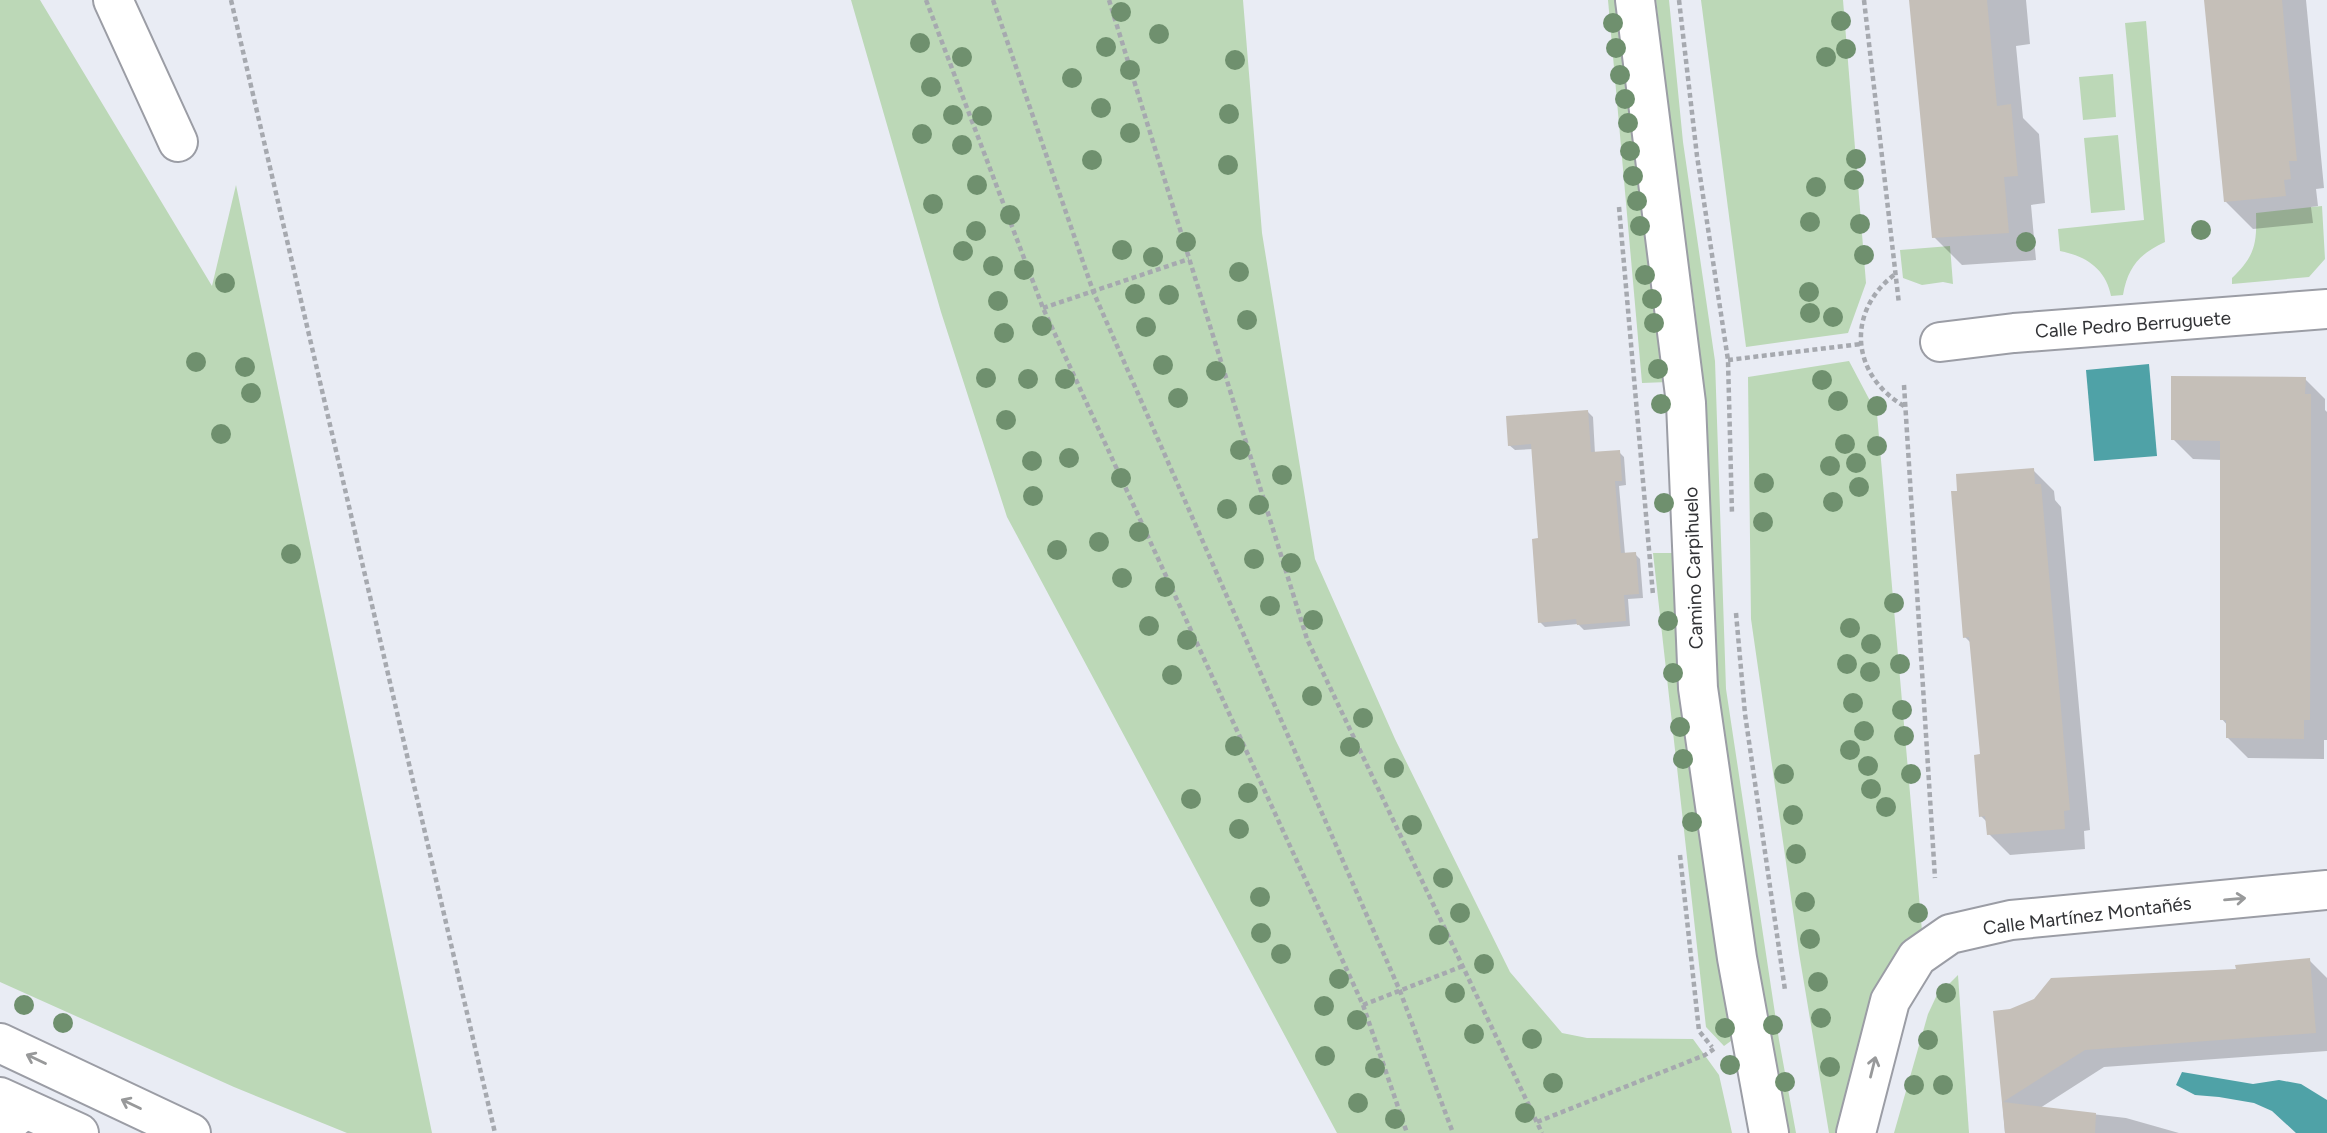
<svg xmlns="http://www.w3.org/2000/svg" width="2327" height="1133" font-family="Figtree,sans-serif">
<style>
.green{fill:#bcd8b7}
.water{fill:#4fa2a7}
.shadow{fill:#0003}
.building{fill:#c5bfb8}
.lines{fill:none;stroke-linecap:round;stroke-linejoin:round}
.minor-casing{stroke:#9b9da5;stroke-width:42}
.major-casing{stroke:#9b9da5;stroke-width:42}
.path{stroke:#a6a9af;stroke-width:4.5;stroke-dasharray:5 3.5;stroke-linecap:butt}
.minor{stroke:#fff;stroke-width:38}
.major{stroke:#fff;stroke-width:38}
.tree{fill:#6f906e}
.oneway{stroke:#98999a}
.labels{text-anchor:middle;stroke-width:6;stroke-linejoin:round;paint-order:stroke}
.street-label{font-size:19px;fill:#323336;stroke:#fff}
</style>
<rect width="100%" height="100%" fill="#e9ecf4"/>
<g class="green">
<polygon points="0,0 40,0 212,286 236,185 432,1133 347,1133 234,1087 0,982"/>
<polygon points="851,0 1243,0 1262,233 1315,559 1395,739 1510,972 1562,1033 1587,1038 1693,1039 1719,1075 1732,1133 1337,1133 1007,517 941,312"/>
<polygon points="1608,0 1622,0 1668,382 1642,383"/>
<polygon points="1656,0 1669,0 1683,142 1715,361 1726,689 1779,1040 1796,1133 1784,1133 1778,1102 1713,683 1703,405 1696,316 1672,141"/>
<polygon points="1701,0 1843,0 1866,283 1848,333 1746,347"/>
<path d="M2146,21l19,221c-26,12 -37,25 -42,53l-12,1c-5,-27 -25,-40 -51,-45l-2,-22 86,-9 -19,-197z"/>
<polygon points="2113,74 2116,117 2083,120 2079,77"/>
<polygon points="2118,135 2125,210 2091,213 2084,138"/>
<path d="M2322,206l3,53 -16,18 -77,7v-6c23,-22 25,-34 24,-65z"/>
<polygon points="1950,246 1953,284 1943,282 1922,285 1903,278 1900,250"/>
<polygon points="1849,361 1877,414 1922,931 1894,955 1874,995 1836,1133 1829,1133 1799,953 1751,619 1748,377"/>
<polygon points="1653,553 1672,553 1680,681 1735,1038 1724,1046 1706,1027"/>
<polygon points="1958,975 1969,1133 1894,1133 1928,1014 1936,997"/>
</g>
<g class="water">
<polygon points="2149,364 2157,456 2094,461 2086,370"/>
<polygon points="2182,1072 2253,1084 2279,1080 2301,1084 2327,1100 2327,1133 2296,1133 2272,1111 2254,1103 2219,1097 2195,1095 2176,1085"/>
</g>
<g class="shadow">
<polygon points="1911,0 2026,0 2030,44 2016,46 2023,118 2039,134 2045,203 2031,205 2036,260 1962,265 1934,237"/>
<polygon points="2206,0 2306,0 2324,188 2316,189 2318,206 2311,207 2313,223 2253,229 2225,201"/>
<polygon points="2305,379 2325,399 2325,410 2327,412 2327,740 2324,740 2324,759 2248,758 2228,738 2228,726 2222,719 2222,460 2193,459 2173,439"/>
<polygon points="1588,412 1593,417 1595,454 1619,452 1624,457 1626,485 1619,486 1625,554 1635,554 1640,559 1643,598 1628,599 1630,626 1584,630 1578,624 1545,627 1540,622 1540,540 1533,449 1515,450 1509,445"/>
<polygon points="2033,470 2054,491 2055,500 2061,507 2090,830 2084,831 2085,849 2010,855 1989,834 1988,823 1981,816 1982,756 1972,644 1965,637"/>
<polygon points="2309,960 2327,978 2327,1051 2104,1067 2040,1108 2126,1118 2179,1133 2005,1133 1995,1013"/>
</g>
<g class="building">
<polygon points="1909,0 1987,0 1997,106 2011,104 2018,176 2004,177 2009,233 1932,238"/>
<polygon points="2204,0 2282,0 2297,161 2289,161 2291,179 2284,180 2286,196 2224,202"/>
<polygon points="2171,376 2306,377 2305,394 2311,394 2311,573 2310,720 2304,720 2304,739 2226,738 2226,720 2220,720 2220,441 2171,440"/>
<polygon points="1588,410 1591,452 1620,450 1622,481 1615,481 1621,553 1636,552 1639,594 1624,595 1626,621 1577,625 1576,619 1538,623 1532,539 1538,538 1531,444 1508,446 1506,416"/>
<polygon points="2034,468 2035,484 2041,484 2070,810 2064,811 2065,829 1987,835 1985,816 1979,817 1974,755 1980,754 1969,637 1963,638 1951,491 1957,491 1956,474"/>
<polygon points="2310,958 2316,1033 2085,1050 2003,1102 2096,1113 2095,1133 2005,1133 1993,1011 2010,1009 2034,999 2051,978 2236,969 2235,965"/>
</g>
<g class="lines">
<g class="minor-casing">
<g id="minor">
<polyline points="113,0 178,142"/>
<polyline points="1635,0 1686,403 1698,688 1737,958 1769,1133"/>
<polyline points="1940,342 2014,333 2327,309"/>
<polyline points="0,1129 25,1109"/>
<polyline points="1856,1133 1890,1001 1917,957 1950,934 2011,920 2327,890"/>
</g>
</g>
<g class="major-casing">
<g id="major">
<polyline points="0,1043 191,1133"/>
<polyline points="0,1097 79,1133"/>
</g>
</g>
<g class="path">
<polyline points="231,0 495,1133"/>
<polyline points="926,0 1043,308 1363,1005 1407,1133"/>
<polyline points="993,0 1093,291 1400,991 1453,1133"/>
<polyline points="1109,0 1307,639 1542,1133"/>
<polyline points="1679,0 1697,156 1728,360 1732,514"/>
<polyline points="1864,0 1899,304"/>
<polyline points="1619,207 1653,595"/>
<path d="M1894,275c-48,37 -43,100 10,131"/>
<polyline points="1043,308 1189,259"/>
<polyline points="1728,360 1861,344"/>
<polyline points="1904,385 1935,878"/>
<polyline points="1736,613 1745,714 1785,990"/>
<polyline points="1680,855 1699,1031 1712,1047"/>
<polyline points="1363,1005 1463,966"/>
<polyline points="1537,1122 1705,1055 1714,1049"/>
</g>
<use href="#minor" class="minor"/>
<use href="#major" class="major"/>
</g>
<g class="tree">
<circle cx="1121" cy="12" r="10"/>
<circle cx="1841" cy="21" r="10"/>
<circle cx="1613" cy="23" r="10"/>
<circle cx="1159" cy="34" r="10"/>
<circle cx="920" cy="43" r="10"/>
<circle cx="1106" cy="47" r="10"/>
<circle cx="1616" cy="48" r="10"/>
<circle cx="1846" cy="49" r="10"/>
<circle cx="962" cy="57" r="10"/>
<circle cx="1826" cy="57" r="10"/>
<circle cx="1235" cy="60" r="10"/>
<circle cx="1130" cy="70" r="10"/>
<circle cx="1620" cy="75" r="10"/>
<circle cx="1072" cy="78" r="10"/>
<circle cx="931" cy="87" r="10"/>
<circle cx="1625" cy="99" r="10"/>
<circle cx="1101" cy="108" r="10"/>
<circle cx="1229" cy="114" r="10"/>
<circle cx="953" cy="115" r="10"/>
<circle cx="982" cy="116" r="10"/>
<circle cx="1628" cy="123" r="10"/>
<circle cx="1130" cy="133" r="10"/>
<circle cx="922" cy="134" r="10"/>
<circle cx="962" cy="145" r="10"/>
<circle cx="1630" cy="151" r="10"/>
<circle cx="1856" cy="159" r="10"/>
<circle cx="1092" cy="160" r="10"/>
<circle cx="1228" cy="165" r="10"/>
<circle cx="1633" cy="176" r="10"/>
<circle cx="1854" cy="180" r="10"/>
<circle cx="977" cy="185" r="10"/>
<circle cx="1816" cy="187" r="10"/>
<circle cx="1637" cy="201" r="10"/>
<circle cx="933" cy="204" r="10"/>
<circle cx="1010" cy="215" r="10"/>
<circle cx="1810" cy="222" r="10"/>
<circle cx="1860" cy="224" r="10"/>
<circle cx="1640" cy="226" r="10"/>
<circle cx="2201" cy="230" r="10"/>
<circle cx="976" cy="231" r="10"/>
<circle cx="1186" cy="242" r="10"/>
<circle cx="2026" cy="242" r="10"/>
<circle cx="1122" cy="250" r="10"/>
<circle cx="963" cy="251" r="10"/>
<circle cx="1864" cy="255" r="10"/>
<circle cx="1153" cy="257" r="10"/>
<circle cx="993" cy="266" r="10"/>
<circle cx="1024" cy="270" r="10"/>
<circle cx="1239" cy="272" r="10"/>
<circle cx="1645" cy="275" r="10"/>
<circle cx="225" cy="283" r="10"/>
<circle cx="1809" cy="292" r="10"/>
<circle cx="1135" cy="294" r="10"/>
<circle cx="1169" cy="295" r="10"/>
<circle cx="1652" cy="299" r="10"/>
<circle cx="998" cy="301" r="10"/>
<circle cx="1810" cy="313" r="10"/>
<circle cx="1833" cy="317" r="10"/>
<circle cx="1247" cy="320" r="10"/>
<circle cx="1654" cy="323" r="10"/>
<circle cx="1042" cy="326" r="10"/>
<circle cx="1146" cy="327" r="10"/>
<circle cx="1004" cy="333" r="10"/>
<circle cx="196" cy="362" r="10"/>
<circle cx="1163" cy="365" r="10"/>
<circle cx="245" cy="367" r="10"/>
<circle cx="1658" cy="369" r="10"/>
<circle cx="1216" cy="371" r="10"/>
<circle cx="986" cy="378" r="10"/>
<circle cx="1028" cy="379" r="10"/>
<circle cx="1065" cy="379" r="10"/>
<circle cx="1822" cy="380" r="10"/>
<circle cx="251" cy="393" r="10"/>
<circle cx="1178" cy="398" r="10"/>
<circle cx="1838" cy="401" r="10"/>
<circle cx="1661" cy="404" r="10"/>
<circle cx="1877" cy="406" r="10"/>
<circle cx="1006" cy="420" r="10"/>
<circle cx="221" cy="434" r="10"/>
<circle cx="1845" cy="444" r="10"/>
<circle cx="1877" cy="446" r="10"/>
<circle cx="1240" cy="450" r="10"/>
<circle cx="1069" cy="458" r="10"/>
<circle cx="1032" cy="461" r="10"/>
<circle cx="1856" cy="463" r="10"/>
<circle cx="1830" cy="466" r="10"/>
<circle cx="1282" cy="475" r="10"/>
<circle cx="1121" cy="478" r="10"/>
<circle cx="1764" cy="483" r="10"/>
<circle cx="1859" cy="487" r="10"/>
<circle cx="1033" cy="496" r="10"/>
<circle cx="1833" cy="502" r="10"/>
<circle cx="1664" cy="503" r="10"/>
<circle cx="1259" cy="505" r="10"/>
<circle cx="1227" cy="509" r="10"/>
<circle cx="1763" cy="522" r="10"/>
<circle cx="1139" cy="532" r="10"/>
<circle cx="1099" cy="542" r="10"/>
<circle cx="1057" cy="550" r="10"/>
<circle cx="291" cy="554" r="10"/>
<circle cx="1254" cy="559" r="10"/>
<circle cx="1291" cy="563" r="10"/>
<circle cx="1122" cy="578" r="10"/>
<circle cx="1165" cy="587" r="10"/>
<circle cx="1894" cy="603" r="10"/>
<circle cx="1270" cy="606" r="10"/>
<circle cx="1313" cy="620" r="10"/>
<circle cx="1668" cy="621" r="10"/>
<circle cx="1149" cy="626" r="10"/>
<circle cx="1850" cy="628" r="10"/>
<circle cx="1187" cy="640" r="10"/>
<circle cx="1871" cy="644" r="10"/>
<circle cx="1847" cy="664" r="10"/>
<circle cx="1900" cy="664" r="10"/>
<circle cx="1870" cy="672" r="10"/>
<circle cx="1673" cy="673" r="10"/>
<circle cx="1172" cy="675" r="10"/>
<circle cx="1312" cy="696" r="10"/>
<circle cx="1853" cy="703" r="10"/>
<circle cx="1902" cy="710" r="10"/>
<circle cx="1363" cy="718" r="10"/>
<circle cx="1680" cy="727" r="10"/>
<circle cx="1864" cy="731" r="10"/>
<circle cx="1904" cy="736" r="10"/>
<circle cx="1235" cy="746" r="10"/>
<circle cx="1350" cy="747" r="10"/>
<circle cx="1850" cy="750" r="10"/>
<circle cx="1683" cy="759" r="10"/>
<circle cx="1868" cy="766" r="10"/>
<circle cx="1394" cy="768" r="10"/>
<circle cx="1784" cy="774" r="10"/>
<circle cx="1911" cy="774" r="10"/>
<circle cx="1871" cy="789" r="10"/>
<circle cx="1248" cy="793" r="10"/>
<circle cx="1191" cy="799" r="10"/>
<circle cx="1886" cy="807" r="10"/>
<circle cx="1793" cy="815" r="10"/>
<circle cx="1692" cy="822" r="10"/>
<circle cx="1412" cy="825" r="10"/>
<circle cx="1239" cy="829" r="10"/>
<circle cx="1796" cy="854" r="10"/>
<circle cx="1443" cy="878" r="10"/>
<circle cx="1260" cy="897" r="10"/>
<circle cx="1805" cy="902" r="10"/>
<circle cx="1460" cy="913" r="10"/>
<circle cx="1918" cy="913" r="10"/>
<circle cx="1261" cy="933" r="10"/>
<circle cx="1439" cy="935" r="10"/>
<circle cx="1810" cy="939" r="10"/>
<circle cx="1281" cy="954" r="10"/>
<circle cx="1484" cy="964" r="10"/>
<circle cx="1339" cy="979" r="10"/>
<circle cx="1818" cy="982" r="10"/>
<circle cx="1455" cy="993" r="10"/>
<circle cx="1946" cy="993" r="10"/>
<circle cx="24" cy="1005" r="10"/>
<circle cx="1324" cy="1006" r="10"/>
<circle cx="1821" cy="1018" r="10"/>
<circle cx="1357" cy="1020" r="10"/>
<circle cx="63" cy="1023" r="10"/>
<circle cx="1773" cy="1025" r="10"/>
<circle cx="1725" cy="1028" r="10"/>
<circle cx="1474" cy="1034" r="10"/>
<circle cx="1532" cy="1039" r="10"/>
<circle cx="1928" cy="1040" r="10"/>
<circle cx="1325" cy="1056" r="10"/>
<circle cx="1730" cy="1065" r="10"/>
<circle cx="1830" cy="1067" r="10"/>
<circle cx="1375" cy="1068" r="10"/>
<circle cx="1785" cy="1082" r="10"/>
<circle cx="1553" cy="1083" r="10"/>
<circle cx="1914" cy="1085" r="10"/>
<circle cx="1943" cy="1085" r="10"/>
<circle cx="1358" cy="1103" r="10"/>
<circle cx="1525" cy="1113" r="10"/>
<circle cx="1395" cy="1119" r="10"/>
</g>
<defs><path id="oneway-shaft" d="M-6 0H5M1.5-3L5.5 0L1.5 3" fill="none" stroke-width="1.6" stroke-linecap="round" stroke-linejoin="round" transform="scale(1.75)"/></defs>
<g class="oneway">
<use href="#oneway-shaft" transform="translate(2235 899) rotate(-5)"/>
<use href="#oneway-shaft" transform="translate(36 1059) rotate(-155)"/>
<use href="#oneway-shaft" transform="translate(1873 1067) rotate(-76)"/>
<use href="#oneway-shaft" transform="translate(131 1104) rotate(-154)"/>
</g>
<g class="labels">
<g class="street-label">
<text transform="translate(2133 324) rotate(-4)" y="7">Calle Pedro Berruguete</text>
<text transform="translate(1693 568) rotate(-92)" y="7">Camino Carpihuelo</text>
<text transform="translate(2087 915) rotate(-7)" y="7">Calle Martínez Montañés</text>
</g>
</g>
</svg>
